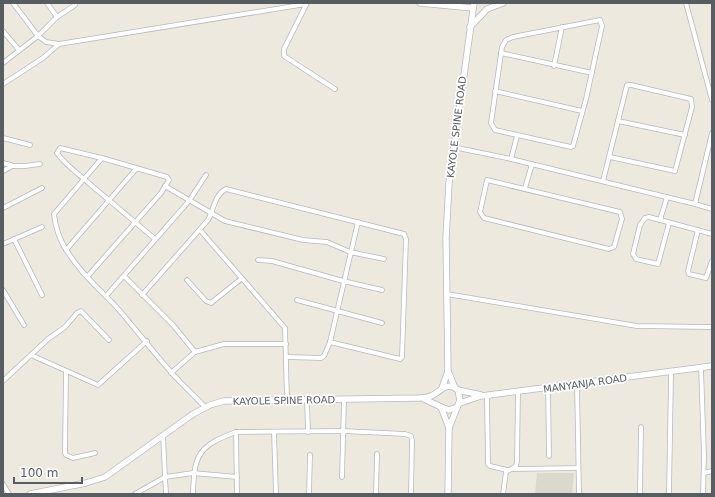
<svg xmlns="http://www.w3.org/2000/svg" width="715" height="497" font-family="'DejaVu Sans',sans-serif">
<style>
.education{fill:#ddd8ce}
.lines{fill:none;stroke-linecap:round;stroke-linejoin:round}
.street-casing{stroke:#b5b9be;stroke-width:5.5}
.secondary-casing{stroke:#b5bac0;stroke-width:7}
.street{stroke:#fff;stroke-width:4}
.secondary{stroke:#fff;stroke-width:5.5}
.labels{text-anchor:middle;stroke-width:3.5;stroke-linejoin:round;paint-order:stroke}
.street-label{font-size:10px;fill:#585d62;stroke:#fff}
</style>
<rect width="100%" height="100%" fill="#ede9df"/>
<polygon class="education" points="537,473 574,473 572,494 535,494"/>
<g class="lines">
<g class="street-casing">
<g id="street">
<polyline points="13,3 38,36 46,42 59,44 306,4"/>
<polyline points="47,3 57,17"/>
<polyline points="307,3 284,49 284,56 335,89"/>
<polyline points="686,3 712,100"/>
<polygon points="600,20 602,26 586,99 573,146 571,147 495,130 491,123 492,116 502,47 506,40 513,37"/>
<polyline points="3,31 19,50"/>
<polyline points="501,53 592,73"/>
<polyline points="3,63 38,36 57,17 75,5 74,3"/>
<polyline points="554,66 562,27"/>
<polyline points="3,84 43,58 59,44"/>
<polyline points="495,91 582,111"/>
<polyline points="618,121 685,135"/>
<polyline points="3,138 30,145"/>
<polyline points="453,147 511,159 695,204 712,133"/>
<path d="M102,158l-48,56c1,12 6,27 13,37 14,23 35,40 53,60 17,20 33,41 51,61 10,12 23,23 34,35"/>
<polyline points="511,159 517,136"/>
<polyline points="3,163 11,165"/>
<polyline points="3,171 12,166 25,166 40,164"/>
<polygon points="487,180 620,212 622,219 614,247 609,249 484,218 480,212"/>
<polyline points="603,181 627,85 631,85 691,99 692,107 675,171 610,157"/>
<polyline points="165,186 225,221 303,240 327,242 350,252 384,259"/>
<polyline points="525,188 532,164"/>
<polyline points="695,204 712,209"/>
<polyline points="3,208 42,188"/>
<polyline points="660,220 667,197"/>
<polyline points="669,223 658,264 636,259 633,254 640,225 645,218 649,217 712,234"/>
<polyline points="200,230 285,328 287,399"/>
<polyline points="698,230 688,271 689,274 706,278 712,261"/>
<polyline points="14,239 42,295"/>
<polyline points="3,244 42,227"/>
<polyline points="66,250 136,169"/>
<polyline points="258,260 272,261 343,281 382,290"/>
<polyline points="124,276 173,325 195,352"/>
<path d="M87,277l74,-84 8,-13 -2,-3 -65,-19 -42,-10 -3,5c8,12 23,22 34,32 21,18 43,36 64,54"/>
<polyline points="187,280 206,301 211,303 241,279"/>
<polyline points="3,290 24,325"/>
<polyline points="447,294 637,326 712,327"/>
<path d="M142,295l66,-75c6,-10 6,-25 18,-31l178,45 2,5 -4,118 -2,2 -70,-17"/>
<polyline points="106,296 189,201 206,175"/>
<polyline points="297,300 382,323"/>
<polyline points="31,355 98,385 147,341"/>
<polyline points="287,357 321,358 324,356 330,342 358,222"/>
<polyline points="701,367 704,456 703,494"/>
<polyline points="66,372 65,453 66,455 73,458 95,453"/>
<polyline points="171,373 195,352 224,344 286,344"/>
<polyline points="3,381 48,339 65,327 77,313 81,311 109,340"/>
<polyline points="577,384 579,494"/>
<polyline points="548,388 549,456"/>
<polyline points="490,395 487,398 488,464 490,466 507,470"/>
<polyline points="307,399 308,432"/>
<polyline points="236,432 237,494"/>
<polyline points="274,432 276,494"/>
<polyline points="513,469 578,468"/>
<polyline points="704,473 712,471"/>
<polyline points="342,477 344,399"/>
<polyline points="3,484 9,494"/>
<polyline points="135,494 165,477 163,435"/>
<polyline points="166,494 165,477 193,473 237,477"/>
<path d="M193,494c1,-39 5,-48 43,-62l107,-1 62,3 6,2 1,5 -1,53"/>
<polyline points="309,494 310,455"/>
<polyline points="376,494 377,454"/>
<polyline points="503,494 506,472 516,466 517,461 518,392"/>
<polyline points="640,494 641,427"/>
<polyline points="669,494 671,375"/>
</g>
</g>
<g class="secondary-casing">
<g id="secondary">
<polyline points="420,3 473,8"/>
<polyline points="470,27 487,9 503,3"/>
<polyline points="448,371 455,388"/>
<polyline points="442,388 448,371 446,238 449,183 474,3"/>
<polyline points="458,390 481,395"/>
<polyline points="424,399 441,407 449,428 448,494"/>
<polyline points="460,403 481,396 712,366"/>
<polyline points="441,407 449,410 457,407"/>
<path d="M30,494l56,-11 19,-6 88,-63 17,-9 14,-4 196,-3c4,-1 9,0 13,-3 9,-5 14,-14 25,-5l2,10 -11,28"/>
</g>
</g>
<use href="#street" class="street"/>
<use href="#secondary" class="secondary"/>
</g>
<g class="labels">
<g class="street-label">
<text transform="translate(456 127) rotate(-83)" y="4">KAYOLE SPINE ROAD</text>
<text transform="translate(585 383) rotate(-8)" y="4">MANYANJA ROAD</text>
<text transform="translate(284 400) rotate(-1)" y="4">KAYOLE SPINE ROAD</text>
</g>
</g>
<rect width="715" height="497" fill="none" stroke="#585d62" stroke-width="8"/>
<path d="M14 477v6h68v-6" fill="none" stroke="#585d62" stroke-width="2"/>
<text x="20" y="477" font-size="12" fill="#585d62" stroke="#ffffff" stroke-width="3" paint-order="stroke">100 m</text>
</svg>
